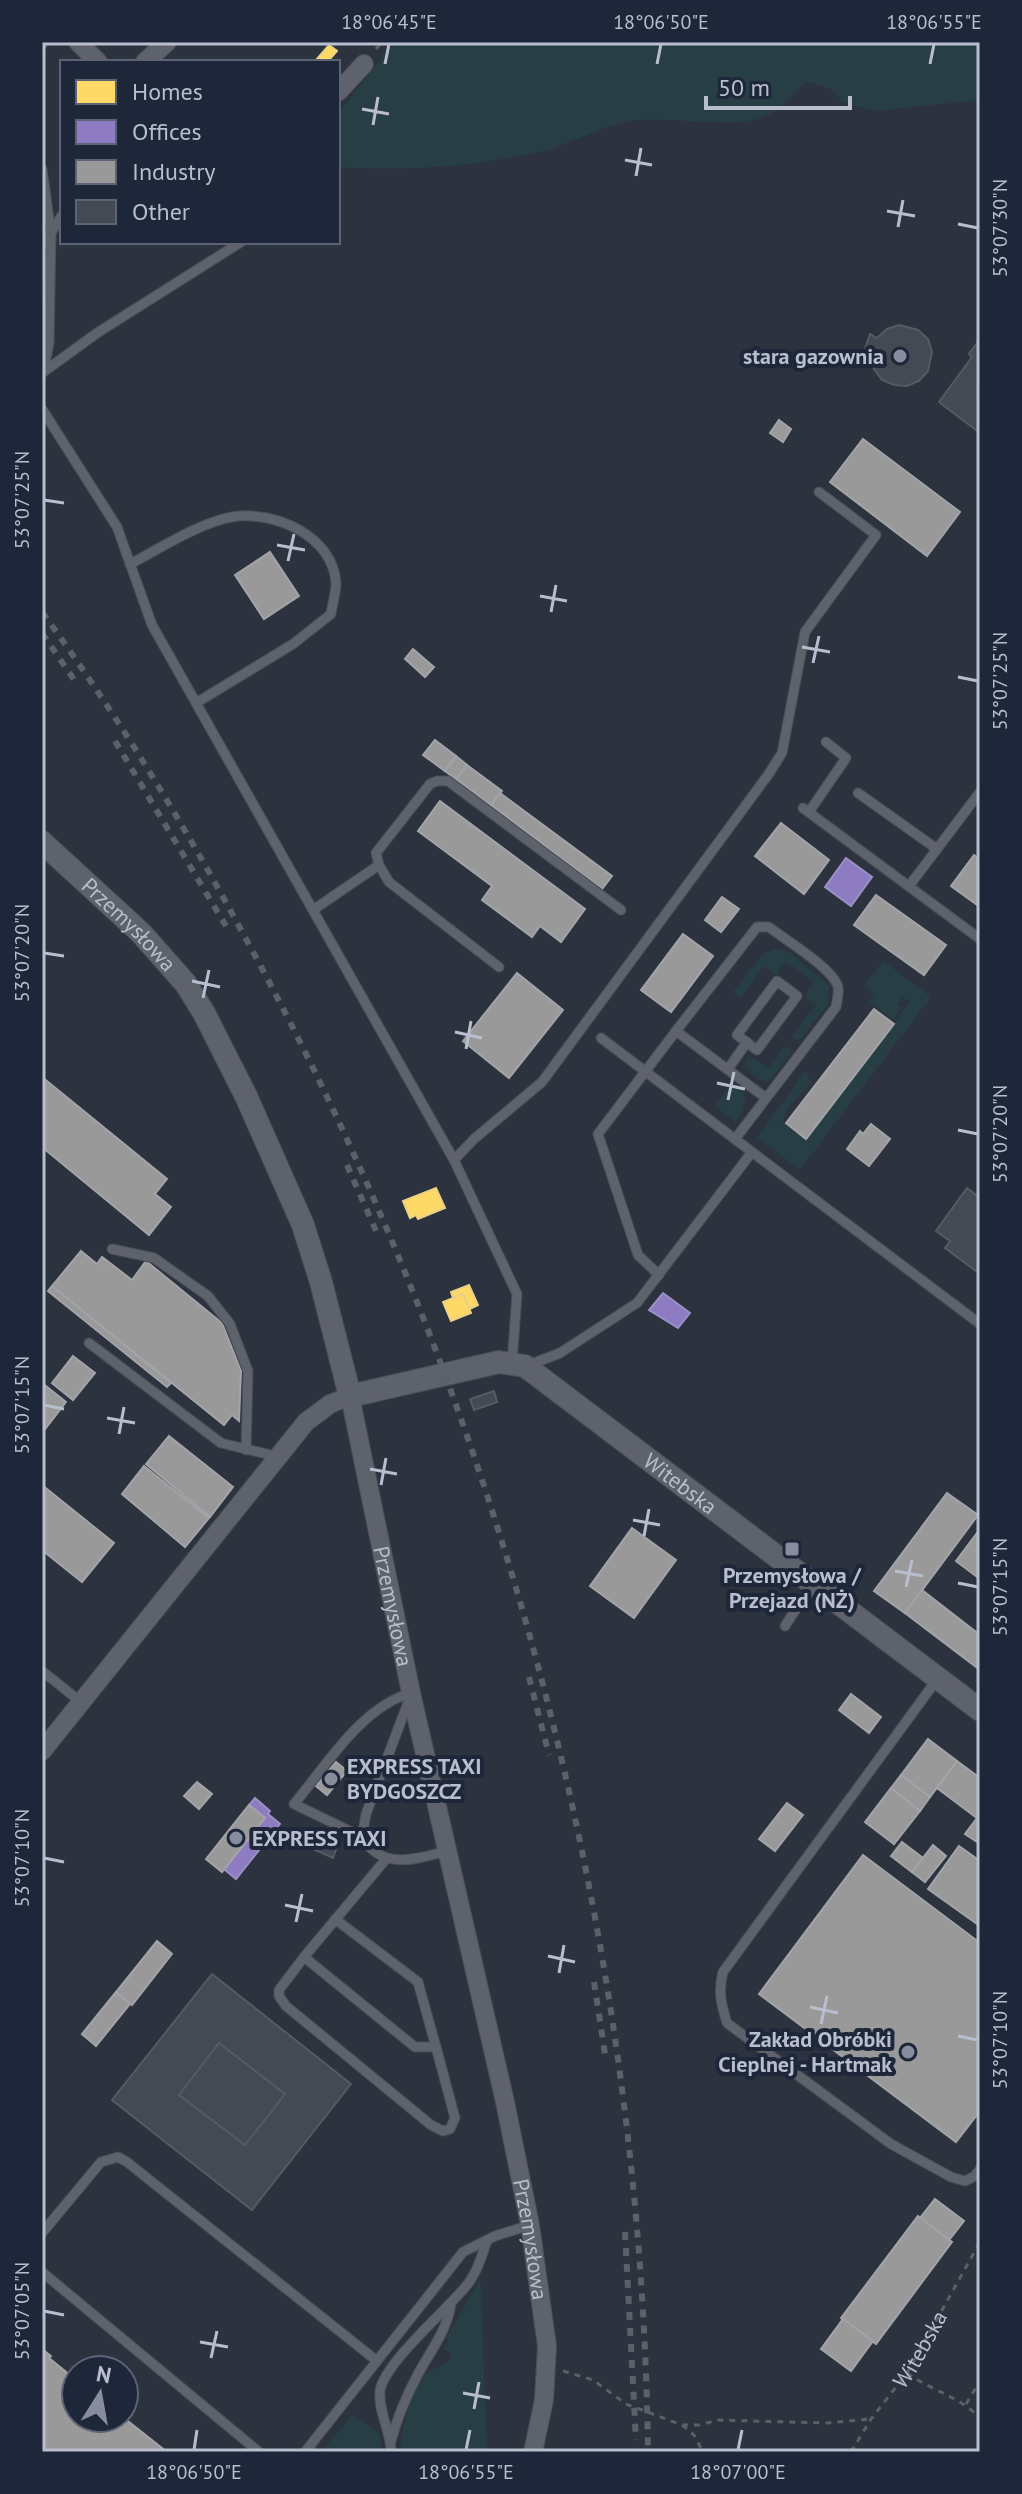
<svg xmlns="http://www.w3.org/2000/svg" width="1022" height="2494" font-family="'PT Sans',sans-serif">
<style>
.green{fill:#283e45}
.homes{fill:#ffd966;stroke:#ead185;stroke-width:2}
.offices{fill:#8e7cc3;stroke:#9b90c6;stroke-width:2}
.industry{fill:#999;stroke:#a2a4a9;stroke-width:2}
.building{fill:#444953;stroke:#555a65;stroke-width:2}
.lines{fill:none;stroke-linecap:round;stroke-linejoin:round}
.service-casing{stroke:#4a4e57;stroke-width:11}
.minor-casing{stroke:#4a4e57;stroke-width:20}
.tertiary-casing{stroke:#4a4e57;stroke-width:24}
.path{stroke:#5b6068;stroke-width:3;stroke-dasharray:6 6;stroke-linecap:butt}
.service{stroke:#5e626b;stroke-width:9}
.minor{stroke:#5e626b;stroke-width:18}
.tertiary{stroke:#5e626b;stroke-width:22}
.rail{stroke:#5b606a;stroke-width:6;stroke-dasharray:8 8;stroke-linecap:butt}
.ticks{fill:none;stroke:#b8bece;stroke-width:3}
.poi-dot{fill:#878d9c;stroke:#1e273a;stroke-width:3}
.labels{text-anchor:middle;stroke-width:8;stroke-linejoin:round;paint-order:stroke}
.poi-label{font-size:22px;font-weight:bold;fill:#b8bece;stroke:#1e273a;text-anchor:end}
.street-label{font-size:22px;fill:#b8bece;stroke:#1e273a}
.neatline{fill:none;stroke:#b8bece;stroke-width:3}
.ticks-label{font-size:20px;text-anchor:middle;fill:#b8bece}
</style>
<rect width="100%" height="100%" fill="#2c323e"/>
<g class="green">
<path d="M395,42h585v58l-106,11 -32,-9 -9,-12 -27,-9c-11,10 -23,27 -35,33 -37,19 -104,-1 -146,8 -28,6 -53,22 -81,29 -69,15 -136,21 -206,16v-54z"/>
<polygon points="776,948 789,952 829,985 828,1005 799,1041 792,1036 816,1005 804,996 814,982 786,961 776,975 764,966 741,997 733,992 762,955"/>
<polygon points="883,961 931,997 800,1170 757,1138 805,1071 811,1082 789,1106 783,1123 805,1139 910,1002 903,997 897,1004 902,1008 893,1020 869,1001 874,995 864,986"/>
<polygon points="785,1046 792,1051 769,1081 759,1080 745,1067 745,1061 750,1056 768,1068"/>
<path d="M733,1083c18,8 13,25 3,39l-21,-16z"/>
<path d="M479,2281l2,5 6,166h-87c1,-20 11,-67 27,-79 11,-8 19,-6 25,-19l-8,-5 5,-9 -3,-2z"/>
<polygon points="353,2414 379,2434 382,2452 321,2452"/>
</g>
<g class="homes">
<polygon points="329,45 337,51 330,59 333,62 318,62 316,60"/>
<polygon points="436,1188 445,1208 418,1219 416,1215 410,1218 403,1201"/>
<polygon points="469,1285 478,1305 470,1309 463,1294 453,1298 451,1292"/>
<polygon points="463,1294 471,1313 451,1321 443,1302"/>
</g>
<g class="offices">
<polygon points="846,858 872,877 851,906 825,887"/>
<polygon points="663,1293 690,1313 678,1328 649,1310"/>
<polygon points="255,1798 270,1811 268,1814 280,1824 236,1879 224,1869 265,1818 249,1805"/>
</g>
<g class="industry">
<polygon points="779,420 791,429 783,442 770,433"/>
<polygon points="863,439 960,512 927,556 830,482"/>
<polygon points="270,552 299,596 264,619 235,575"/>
<polygon points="413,649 434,667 425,677 405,659"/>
<polygon points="435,740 456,756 445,771 423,755"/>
<polygon points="456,756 467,765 456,779 445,771"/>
<polygon points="467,765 502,791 491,805 456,779"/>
<polygon points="500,793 612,876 602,889 491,805"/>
<polygon points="440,801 585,909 561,942 540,926 532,937 482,900 492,886 418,831"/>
<polygon points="781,823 829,860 804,894 755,856"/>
<polygon points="974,855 980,859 980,907 951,886"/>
<polygon points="876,895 946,945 924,975 854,925"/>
<polygon points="722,897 739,909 721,932 705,920"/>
<polygon points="683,934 713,956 671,1012 641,990"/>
<polygon points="517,973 563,1010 509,1078 463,1041"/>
<polygon points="874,1009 894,1024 806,1139 786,1123"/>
<polygon points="42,1077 167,1179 155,1194 171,1207 149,1235 42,1147"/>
<polygon points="871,1124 890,1139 869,1166 847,1149 860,1131 863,1134"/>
<polygon points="81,1251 97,1264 102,1257 132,1280 146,1261 222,1323 241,1371 239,1421 232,1415 224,1425 52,1286"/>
<polygon points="52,1286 171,1383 167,1387 48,1291"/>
<polygon points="73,1356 95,1373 73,1400 52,1383"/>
<polygon points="42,1383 66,1402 42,1433"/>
<polygon points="169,1436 233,1487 210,1517 146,1464"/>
<polygon points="144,1466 209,1518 185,1547 122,1494"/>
<polygon points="42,1485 114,1543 82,1582 42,1550"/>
<polygon points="947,1493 978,1515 905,1613 874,1591"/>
<polygon points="632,1528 676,1560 634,1618 590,1586"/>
<polygon points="980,1529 980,1579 956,1561"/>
<polygon points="922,1590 980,1635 980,1670 905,1613"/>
<polygon points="851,1694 881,1717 869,1733 839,1710"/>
<polygon points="928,1739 957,1761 930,1797 901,1775"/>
<polygon points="957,1761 980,1778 980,1814 977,1818 937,1788"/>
<polygon points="336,1762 347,1771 327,1795 316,1786"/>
<polygon points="901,1775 930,1797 920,1811 891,1788"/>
<polygon points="197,1782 212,1794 199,1809 184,1796"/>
<polygon points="891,1788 920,1811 894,1844 865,1822"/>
<polygon points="787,1803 803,1815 775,1851 759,1839"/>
<polygon points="249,1805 265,1818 222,1872 206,1859"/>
<polygon points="980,1814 980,1844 965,1834"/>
<polygon points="902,1842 923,1858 912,1872 891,1856"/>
<polygon points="933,1845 946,1856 925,1882 912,1872"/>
<polygon points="959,1846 980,1861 980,1926 928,1889"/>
<polygon points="863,1855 980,1943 980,2111 956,2142 759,1994"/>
<polygon points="157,1941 172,1954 132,2005 116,1992"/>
<polygon points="116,1992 130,2004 96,2046 82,2034"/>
<polygon points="935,2199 964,2221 949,2240 920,2218"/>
<polygon points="918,2216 952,2242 876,2344 841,2318"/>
<polygon points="843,2319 873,2341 851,2371 821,2349"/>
<polygon points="42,2349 51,2356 49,2358 76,2380 76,2418 124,2418 167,2452 42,2452"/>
</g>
<g class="building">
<polygon points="899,325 918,330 928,339 932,352 928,371 919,381 907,386 894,385 882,380 874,369 871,356 863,355 870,334 877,338 887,329"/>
<polygon points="980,339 980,387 976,392 980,395 980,433 939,402 972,357 969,354"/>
<polygon points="967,1188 980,1198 980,1265 976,1271 945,1248 950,1241 936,1231"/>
<polygon points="494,1391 497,1402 474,1410 470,1399"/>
<polygon points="312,1832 338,1844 333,1858 306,1846"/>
<polygon points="212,1974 351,2084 252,2210 112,2100"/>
<polygon points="219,2043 285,2094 245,2145 179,2095"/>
</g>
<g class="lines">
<g class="service-casing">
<g id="service">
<polyline points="42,45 43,42"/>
<polyline points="42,169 51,233 42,246"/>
<polyline points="44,369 49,343 51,233 62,215"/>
<polyline points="42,373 97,333 241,242"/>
<polyline points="42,409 117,527 152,625 454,1160 517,1294 512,1363"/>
<path d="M130,564c29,-15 71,-42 102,-47 42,-7 102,19 104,67 0,9 -4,21 -5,30l-38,30 -97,59"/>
<polyline points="858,793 937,849"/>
<polyline points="803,808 980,939"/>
<polyline points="809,812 846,758 826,742"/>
<polyline points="909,886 980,792"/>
<polyline points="313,910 379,865"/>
<polyline points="499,967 389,882 379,865 376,853 430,784 437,781 448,781 621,910"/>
<polygon points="777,981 797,996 757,1050 737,1035"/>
<polyline points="601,1038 752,1152"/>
<polyline points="728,1069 747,1042"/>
<path d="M735,1139l101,-132c1,-6 3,-14 2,-20 -4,-18 -54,-48 -69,-60h-12l-81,104 90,67"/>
<polyline points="454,1160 474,1139 542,1082 768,775 782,753 805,632 876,535 819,492"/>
<polyline points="112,1249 154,1258 208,1296 230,1324 248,1371 246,1450"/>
<polyline points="659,1275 638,1255 598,1134 676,1031"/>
<polyline points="89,1343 221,1443 279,1457"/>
<polyline points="529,1365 560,1353 637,1303 752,1152 980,1324"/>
<polyline points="785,1626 813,1583"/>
<polyline points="42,1671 81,1702"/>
<path d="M938,1678l-215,294c-5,19 -2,32 4,51l164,121 60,33 14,4 10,-5 5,-7"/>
<path d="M411,1693c-50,14 -85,73 -117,111l68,33c20,34 54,22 85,14"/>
<polyline points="362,1837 366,1814 409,1700"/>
<polyline points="335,1919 418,1982 436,2047 415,2047 304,1957 386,1859"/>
<polyline points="304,1957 279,1990 279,1996 286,2006 431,2125 443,2131 450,2129 455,2118 436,2047"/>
<polyline points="42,2233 101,2162 118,2157 127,2162 377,2361"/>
<polyline points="42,2272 259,2452"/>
<path d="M391,2441c6,-23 15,-44 26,-65 12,-23 31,-46 34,-73"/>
<polyline points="305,2452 463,2252 495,2236 530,2225"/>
<path d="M391,2452c0,-21 -13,-40 -11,-61 4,-28 67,-81 87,-106 10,-13 15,-29 20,-45"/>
</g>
</g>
<g class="minor-casing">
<g id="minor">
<polyline points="78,42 98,62"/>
<polyline points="145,62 167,42"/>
<polyline points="338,92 364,64"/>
<path id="s2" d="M42,1751l264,-329 24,-18 20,-8 61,297 94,409 25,123 17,121 -3,54 -11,52"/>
</g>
</g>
<g class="tertiary-casing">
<g id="tertiary">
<path id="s3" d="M42,842l99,91 45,51 18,29 42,83 57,129 18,57 29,114 149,-34 26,4 455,344"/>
</g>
</g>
<g class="path">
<polyline points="376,49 382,42"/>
<polyline points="563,2371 593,2380 626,2404 682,2425 694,2435 703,2452"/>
<path d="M907,2373c25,18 52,23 73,45"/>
<polyline points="966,2404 980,2381"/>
<polyline points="682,2425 699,2425 718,2420 827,2423 870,2419"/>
<path id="s1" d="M851,2452l20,-33 36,-46 73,-131"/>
</g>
<use href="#service" class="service"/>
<use href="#minor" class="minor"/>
<use href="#tertiary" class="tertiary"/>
<g class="rail">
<path d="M42,612c76,104 143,214 204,327 253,462 395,985 402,1513"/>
<polyline points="42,633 75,681"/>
<polyline points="115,741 226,926"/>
<polyline points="347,1165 376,1231"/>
<polyline points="529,1677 549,1755"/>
<polyline points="594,1982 605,2054"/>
<polyline points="625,2232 636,2440"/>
</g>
</g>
<path class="ticks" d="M385,64l4,-20M657,64l4,-20M930,64l4,-20M362,109l27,5M373,125l5,-28M625,160l27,5M636,176l5,-28M887,211l28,5M958,224l20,4M898,227l5,-27M44,500l20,3M277,545l28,5M288,561l6,-27M540,596l27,5M551,612l5,-27M802,647l28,5M813,663l6,-27M958,677l20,4M44,953l20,3M192,981l28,6M203,998l6,-28M455,1032l27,6M466,1049l5,-28M717,1083l28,6M728,1100l6,-28M958,1130l20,4M44,1405l20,4M107,1418l28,5M119,1434l5,-27M370,1469l27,5M381,1485l5,-27M633,1520l27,5M644,1536l5,-27M895,1571l28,5M958,1583l20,4M906,1587l6,-27M44,1858l20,4M285,1905l28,6M296,1922l6,-28M548,1956l27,6M559,1973l5,-28M810,2007l28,6M821,2024l6,-28M958,2036l20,4M44,2311l20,4M200,2342l28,5M211,2358l6,-27M463,2393l27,5M474,2409l5,-27M194,2450l3,-20M466,2450l4,-20M738,2450l4,-20"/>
<g class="poi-dot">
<circle cx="900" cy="356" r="8"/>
<rect x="784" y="1541" width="16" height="16" rx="4"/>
<circle cx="331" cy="1779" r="8"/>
<circle cx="236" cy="1838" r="8"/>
<circle cx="908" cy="2052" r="8"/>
</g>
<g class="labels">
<g class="poi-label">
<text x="884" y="364">stara gazownia</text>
<text x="792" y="1583" text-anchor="middle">Przemysłowa /<tspan x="792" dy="25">Przejazd (NŻ)</tspan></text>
<text x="347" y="1774" text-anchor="start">EXPRESS TAXI<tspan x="347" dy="25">BYDGOSZCZ</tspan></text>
<text x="252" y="1846" text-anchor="start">EXPRESS TAXI</text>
<text x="892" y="2047">Zakład Obróbki<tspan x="892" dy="25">Cieplnej - Hartmak</tspan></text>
</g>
<g class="street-label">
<text dy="8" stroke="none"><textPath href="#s3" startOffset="120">Przemysłowa</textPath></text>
<text dy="8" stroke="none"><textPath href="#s3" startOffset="1022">Witebska</textPath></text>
<text dy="8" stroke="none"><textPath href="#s2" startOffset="688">Przemysłowa</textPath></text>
<text dy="8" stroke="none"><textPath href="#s2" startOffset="1336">Przemysłowa</textPath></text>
<text dy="8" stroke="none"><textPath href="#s1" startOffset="124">Witebska</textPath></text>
</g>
</g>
<rect width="1022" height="2494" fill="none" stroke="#1e273a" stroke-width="88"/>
<rect x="60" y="60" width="280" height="184" fill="#1e273a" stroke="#5c6375" stroke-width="2"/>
<rect x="76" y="80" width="40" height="24" fill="#ffd966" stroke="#5c6375" stroke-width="2"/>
<text x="132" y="100" font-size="24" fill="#b8bece">Homes</text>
<rect x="76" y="120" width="40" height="24" fill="#8e7cc3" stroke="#5c6375" stroke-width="2"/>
<text x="132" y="140" font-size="24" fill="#b8bece">Offices</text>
<rect x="76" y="160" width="40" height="24" fill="#999999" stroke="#5c6375" stroke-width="2"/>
<text x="132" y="180" font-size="24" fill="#b8bece">Industry</text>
<rect x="76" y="200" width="40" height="24" fill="#444953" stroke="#5c6375" stroke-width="2"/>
<text x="132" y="220" font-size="24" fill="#b8bece">Other</text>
<g transform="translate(100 2394) rotate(11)"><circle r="38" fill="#1e273a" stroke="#5c6375" stroke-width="2"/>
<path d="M0-6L14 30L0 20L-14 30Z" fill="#878d9c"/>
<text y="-12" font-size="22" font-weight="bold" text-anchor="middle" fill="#b8bece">N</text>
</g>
<path d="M706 96v12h144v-12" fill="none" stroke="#b8bece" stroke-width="4"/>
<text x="718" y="96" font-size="24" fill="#b8bece" stroke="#1e273a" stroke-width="6" paint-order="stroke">50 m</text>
<rect x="44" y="44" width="934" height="2406" class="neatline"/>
<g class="ticks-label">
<text x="389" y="29">18°06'45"E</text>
<text x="661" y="29">18°06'50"E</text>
<text x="934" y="29">18°06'55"E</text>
<text transform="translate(1000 228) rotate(-90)" y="7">53°07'30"N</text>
<text transform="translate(22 500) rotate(-90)" y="7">53°07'25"N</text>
<text transform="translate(1000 681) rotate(-90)" y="7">53°07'25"N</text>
<text transform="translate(22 953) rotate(-90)" y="7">53°07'20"N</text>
<text transform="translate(1000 1134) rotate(-90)" y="7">53°07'20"N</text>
<text transform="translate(22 1405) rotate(-90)" y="7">53°07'15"N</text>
<text transform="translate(1000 1587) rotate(-90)" y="7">53°07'15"N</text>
<text transform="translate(22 1858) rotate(-90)" y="7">53°07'10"N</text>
<text transform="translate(1000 2040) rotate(-90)" y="7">53°07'10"N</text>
<text transform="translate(22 2311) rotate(-90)" y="7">53°07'05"N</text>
<text x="194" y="2479">18°06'50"E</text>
<text x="466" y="2479">18°06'55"E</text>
<text x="738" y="2479">18°07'00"E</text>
</g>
</svg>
